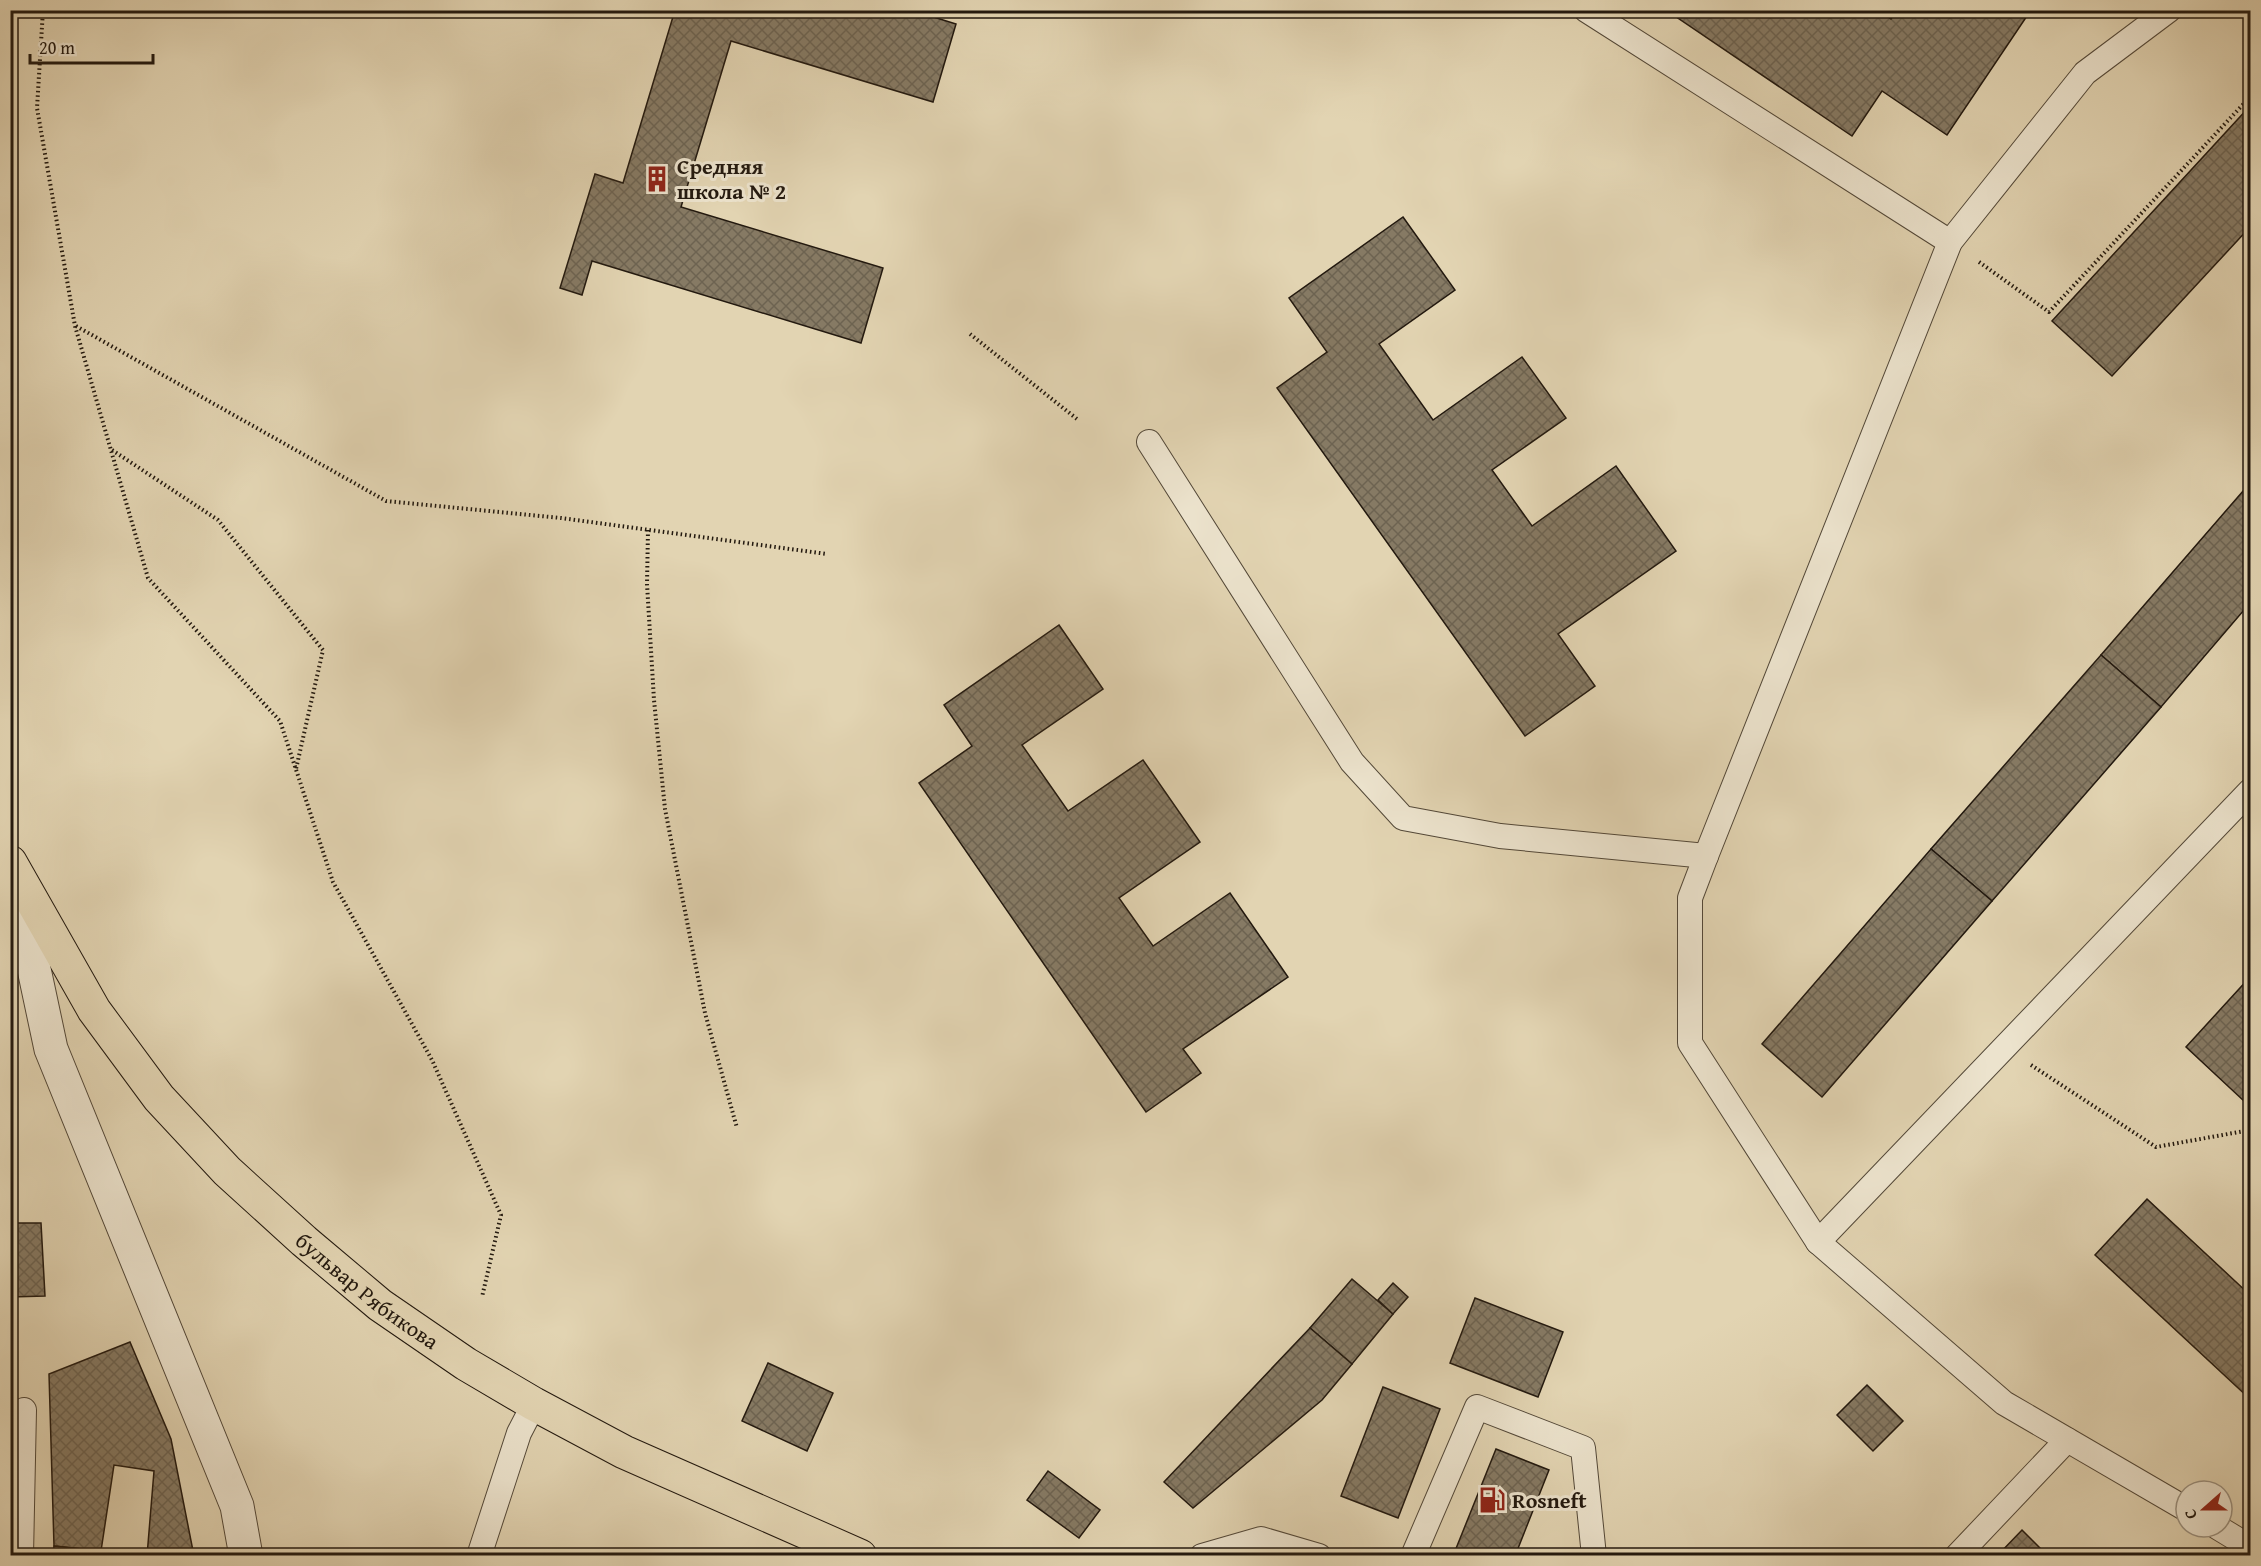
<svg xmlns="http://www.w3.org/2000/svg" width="2261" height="1566" font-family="'Gentium Book Plus',serif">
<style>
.building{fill:url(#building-cross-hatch);stroke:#23190f;stroke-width:1.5}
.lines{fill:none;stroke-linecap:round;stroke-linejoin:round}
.service-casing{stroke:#534838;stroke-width:26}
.minor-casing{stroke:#534838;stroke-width:35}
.primary-casing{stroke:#23190f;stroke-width:35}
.path{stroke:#23190f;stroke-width:4;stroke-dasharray:1.5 3;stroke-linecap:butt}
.service{stroke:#ece3cd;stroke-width:24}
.minor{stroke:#ece3cd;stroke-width:33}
.primary{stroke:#e2d4b2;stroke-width:33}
.labels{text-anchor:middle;stroke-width:6;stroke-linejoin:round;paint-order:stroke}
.poi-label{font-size:22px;font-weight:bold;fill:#23190f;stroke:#ece3cd;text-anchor:start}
.street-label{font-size:22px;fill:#23190f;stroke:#ece3cd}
</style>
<defs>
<pattern id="building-cross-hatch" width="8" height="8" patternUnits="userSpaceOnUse" patternTransform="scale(1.5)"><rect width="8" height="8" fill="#867a64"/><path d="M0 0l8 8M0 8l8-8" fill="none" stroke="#6d6351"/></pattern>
</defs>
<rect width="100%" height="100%" fill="#e2d4b2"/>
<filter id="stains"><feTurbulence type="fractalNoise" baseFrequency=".00333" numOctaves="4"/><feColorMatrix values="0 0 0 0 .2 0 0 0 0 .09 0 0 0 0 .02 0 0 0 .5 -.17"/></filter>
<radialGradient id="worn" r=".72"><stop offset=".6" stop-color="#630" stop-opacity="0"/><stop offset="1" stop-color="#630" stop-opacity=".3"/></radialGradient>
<g class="building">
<polygon points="675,10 911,10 956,24 933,102 731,41 681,207 883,268 861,343 592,261 582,295 560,288 595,174 623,183"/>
<polygon points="1666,10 1878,10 1891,19 1897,10 2031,10 1947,135 1882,91 1852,136"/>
<polygon points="2250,106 2250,227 2112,376 2052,321"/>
<polygon points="1403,217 1455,290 1379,344 1433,420 1522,357 1566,418 1492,470 1532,526 1616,466 1676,551 1558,634 1595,686 1525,736 1277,388 1327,352 1289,298"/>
<polygon points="2250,483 2250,603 2161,707 2101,655"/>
<polygon points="1059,625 1103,689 1022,745 1068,811 1143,760 1200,842 1119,898 1153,946 1230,893 1288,977 1183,1049 1201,1073 1146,1112 919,783 972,746 944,705"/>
<polygon points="2101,655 2161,707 1992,901 1931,849"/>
<polygon points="1931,849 1992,901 1822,1097 1762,1044"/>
<polygon points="2250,977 2250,1096 2245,1102 2186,1047"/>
<polygon points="2147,1199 2250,1295 2250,1399 2095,1255"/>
<polygon points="10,1223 41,1223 45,1296 10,1297"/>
<polygon points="1352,1279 1393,1314 1352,1364 1310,1328"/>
<polygon points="1393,1283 1408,1297 1393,1314 1378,1300"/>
<polygon points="1475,1298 1563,1332 1538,1397 1450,1363"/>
<polygon points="1310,1328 1352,1364 1322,1400 1193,1508 1164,1482"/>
<polygon points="130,1342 171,1439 194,1556 147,1556 154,1471 114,1465 101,1551 54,1546 49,1374"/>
<polygon points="768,1363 833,1393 807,1451 742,1421"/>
<polygon points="1867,1385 1903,1421 1873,1451 1837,1415"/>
<polygon points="1383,1387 1440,1409 1398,1518 1341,1496"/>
<polygon points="1496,1449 1549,1470 1515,1556 1453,1556"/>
<polygon points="1048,1471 1100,1510 1079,1538 1027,1500"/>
<polygon points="2022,1530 2048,1556 1997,1556"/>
<polygon points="54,1546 101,1551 101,1556 53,1556"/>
</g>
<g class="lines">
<g class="service-casing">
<g id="service">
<polyline points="1586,10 1950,242"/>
<polyline points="2169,10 2085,73 1950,242 1706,856 1690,898 1690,1043 1818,1242 2004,1403 2186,1509"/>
<polyline points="1149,442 1352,762 1403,818 1500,836 1706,856"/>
<polyline points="1818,1242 2250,791"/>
<polyline points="2217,1527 2250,1547"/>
<polyline points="21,1556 24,1410"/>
<polyline points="479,1556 519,1433 534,1404"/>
<polyline points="1202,1556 1261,1539 1319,1556"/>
<polyline points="1413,1556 1477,1407 1583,1448 1594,1556"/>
<polyline points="1957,1556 2067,1440"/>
</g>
</g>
<g class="minor-casing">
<polyline id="minor" points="14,875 51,1049 237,1506 246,1556"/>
</g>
<g class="primary-casing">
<g id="primary">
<path id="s1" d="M10,862l84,148 65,88 68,73 77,70 76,64 86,59 68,40 90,48 236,104"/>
</g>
</g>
<g class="path">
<polyline points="43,10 37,108 75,326 148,578 280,721 333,882 432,1060 501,1215 482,1297"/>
<polyline points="1979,262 2049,312 2250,97"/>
<polyline points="76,326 386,501 561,518 827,554"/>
<polyline points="970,334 1077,419"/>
<polyline points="112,450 218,520 323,650 296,769"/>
<polyline points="648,530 647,584 654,700 665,809 705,1013 737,1128"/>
<polyline points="2031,1065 2156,1147 2250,1130"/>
</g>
<use href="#service" class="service"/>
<use href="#minor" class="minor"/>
<use href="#primary" class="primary"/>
</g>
<defs>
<g id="building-bare" transform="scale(2.07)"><path d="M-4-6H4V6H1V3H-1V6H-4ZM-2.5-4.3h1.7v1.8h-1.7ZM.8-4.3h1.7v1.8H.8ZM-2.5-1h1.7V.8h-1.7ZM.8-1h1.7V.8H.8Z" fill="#8f2418" stroke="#ece3cd" stroke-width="2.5" paint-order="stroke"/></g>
<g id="fuel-bare" transform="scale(2.07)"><path d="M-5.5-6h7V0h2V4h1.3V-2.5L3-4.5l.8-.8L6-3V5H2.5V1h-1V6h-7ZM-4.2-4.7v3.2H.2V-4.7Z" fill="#8f2418" stroke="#ece3cd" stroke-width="2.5" paint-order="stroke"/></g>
</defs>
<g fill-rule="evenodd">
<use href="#building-bare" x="657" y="179"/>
<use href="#fuel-bare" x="1492" y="1500"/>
</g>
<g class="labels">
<g class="poi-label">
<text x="677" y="174">Средняя<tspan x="677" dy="25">школа № 2</tspan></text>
<text x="1512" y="1508">Rosneft</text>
</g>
<g class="street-label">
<text dy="8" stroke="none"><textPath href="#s1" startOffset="564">бульвар Рябикова</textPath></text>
</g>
</g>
<rect width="2261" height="1566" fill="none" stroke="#e2d4b2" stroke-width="36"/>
<rect x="12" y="12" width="2237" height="1542" fill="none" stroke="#23190f" stroke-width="3"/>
<rect x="18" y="18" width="2225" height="1530" fill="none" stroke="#23190f" stroke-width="1.5"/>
<g transform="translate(2204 1509) rotate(249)"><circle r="28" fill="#ece3cd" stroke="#9c9281" stroke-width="1.5"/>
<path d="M0-4.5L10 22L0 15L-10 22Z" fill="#8f2418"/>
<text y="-9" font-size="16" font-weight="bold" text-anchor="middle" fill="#23190f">С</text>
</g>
<path d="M30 54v9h123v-9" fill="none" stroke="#23190f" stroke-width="3"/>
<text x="39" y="54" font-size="18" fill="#23190f" stroke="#ece3cd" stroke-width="4.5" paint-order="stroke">20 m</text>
<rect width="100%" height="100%" filter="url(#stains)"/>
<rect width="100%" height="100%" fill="url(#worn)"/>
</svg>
